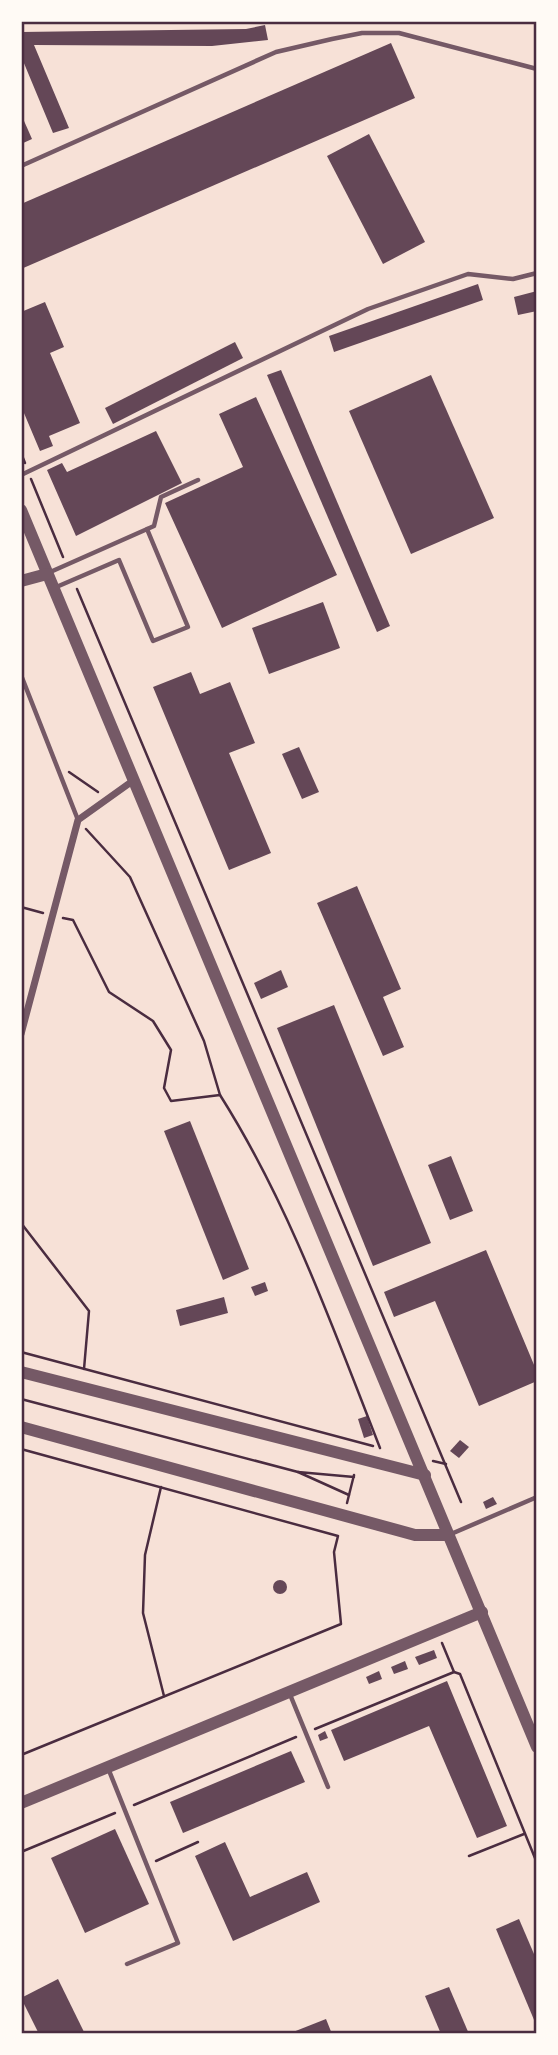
<svg xmlns="http://www.w3.org/2000/svg" width="558" height="2055" font-family="Overpass,sans-serif">
<style>
.building{fill:#644757}
.lines{fill:none;stroke-linecap:round;stroke-linejoin:round}
.path{stroke:#4a2c40;stroke-width:2.5}
.service{stroke:#755966;stroke-width:4.5}
.minor{stroke:#755966;stroke-width:7}
.tertiary{stroke:#755966;stroke-width:12}
.neatline{fill:none;stroke:#4a2c40;stroke-width:2.5}
</style>
<rect width="100%" height="100%" fill="#f7e1d7"/>
<g class="building">
<polygon points="265,25 268,40 212,46 34,45 69,128 53,133 21,56 21,32 246,29"/>
<polygon points="391,43 415,98 21,269 21,204"/>
<polygon points="21,114 32,139 21,144"/>
<polygon points="369,134 425,242 383,264 327,156"/>
<polygon points="478,284 483,300 334,352 329,336"/>
<polygon points="537,291 537,311 518,315 514,297"/>
<polygon points="45,302 64,347 50,353 80,423 49,436 53,446 40,451 21,406 21,312"/>
<polygon points="235,342 243,358 113,424 105,408"/>
<polygon points="281,370 390,626 377,632 267,375"/>
<polygon points="431,375 494,518 411,554 349,411"/>
<polygon points="256,397 337,575 222,628 165,503 243,467 219,414"/>
<polygon points="156,431 182,483 76,536 47,470 62,463 67,472"/>
<polygon points="323,602 340,648 269,674 252,628"/>
<polygon points="191,672 200,694 230,682 255,743 229,753 271,853 229,870 153,687"/>
<polygon points="299,747 319,792 302,799 282,754"/>
<polygon points="357,886 401,989 383,997 404,1047 383,1056 317,903"/>
<polygon points="281,970 288,987 261,999 254,983"/>
<polygon points="334,1005 431,1243 373,1266 277,1028"/>
<polygon points="190,1121 249,1269 223,1280 164,1131"/>
<polygon points="451,1156 473,1211 450,1220 428,1165"/>
<polygon points="486,1250 537,1372 537,1381 479,1406 435,1301 394,1317 384,1292"/>
<polygon points="265,1282 268,1291 255,1296 251,1287"/>
<polygon points="224,1297 228,1313 180,1326 176,1310"/>
<polygon points="367,1416 373,1435 364,1438 358,1419"/>
<polygon points="460,1440 469,1447 459,1458 450,1451"/>
<polygon points="493,1497 497,1504 486,1509 483,1502"/>
<circle cx="280" cy="1587" r="7"/>
<polygon points="434,1650 437,1658 419,1665 415,1657"/>
<polygon points="405,1661 408,1669 394,1674 391,1667"/>
<polygon points="379,1671 382,1679 369,1684 366,1677"/>
<polygon points="447,1681 507,1826 477,1838 429,1726 344,1761 331,1730"/>
<polygon points="325,1731 328,1738 320,1741 318,1735"/>
<polygon points="291,1751 305,1782 183,1833 170,1802"/>
<polygon points="115,1829 149,1904 85,1933 51,1858"/>
<polygon points="225,1842 250,1897 307,1872 320,1902 233,1941 195,1856"/>
<polygon points="519,1919 537,1961 537,2027 496,1929"/>
<polygon points="58,1979 85,2034 39,2034 21,1998"/>
<polygon points="449,1987 469,2034 441,2034 425,1996"/>
<polygon points="326,2019 332,2034 288,2034"/>
</g>
<g class="lines">
<g class="path">
<polyline points="21,453 25,463"/>
<polyline points="31,479 63,557"/>
<polyline points="77,589 461,1502"/>
<polyline points="69,772 98,792"/>
<polyline points="86,829 130,877 204,1041 220,1095"/>
<polyline points="21,907 43,913"/>
<path d="M63,918l10,2 36,72 44,29 18,29 -7,38 7,13 49,-6c69,109 113,233 160,353"/>
<polyline points="21,1223 89,1311 84,1369"/>
<polyline points="21,1352 373,1446"/>
<polyline points="21,1399 298,1472"/>
<polyline points="21,1449 338,1536 334,1552 341,1624 21,1755"/>
<polyline points="433,1461 446,1464"/>
<polyline points="161,1487 145,1555 143,1613 164,1696"/>
<polyline points="349,1495 298,1472 354,1477"/>
<polyline points="347,1503 354,1475"/>
<polyline points="442,1643 454,1672 460,1674 537,1863"/>
<polyline points="315,1729 454,1672"/>
<polyline points="134,1805 296,1737"/>
<polyline points="21,1852 115,1813"/>
<polyline points="469,1856 524,1834"/>
<polyline points="156,1861 198,1842"/>
</g>
<g class="service">
<polyline points="21,166 276,52 332,39 362,33 399,33 537,69"/>
<polyline points="21,475 368,309 468,274 513,279 537,273"/>
<polyline points="48,573 154,526 161,497 198,480"/>
<polyline points="54,588 119,560 153,641 188,627 147,529"/>
<polyline points="21,675 78,820"/>
<polyline points="451,1534 537,1497"/>
<polyline points="289,1692 328,1787"/>
<polyline points="108,1768 178,1943 127,1964"/>
</g>
<polyline class="minor" points="21,1034 78,820 134,780"/>
<g class="tertiary">
<polyline points="21,510 537,1747"/>
<polyline points="21,581 47,574"/>
<polyline points="21,1372 425,1475"/>
<polyline points="21,1427 415,1535 449,1535"/>
<polyline points="21,1803 482,1612"/>
</g>
</g>
<rect width="558" height="2055" fill="none" stroke="#fffaf5" stroke-width="46"/>
<rect x="23" y="23" width="512" height="2009" class="neatline"/>
</svg>
